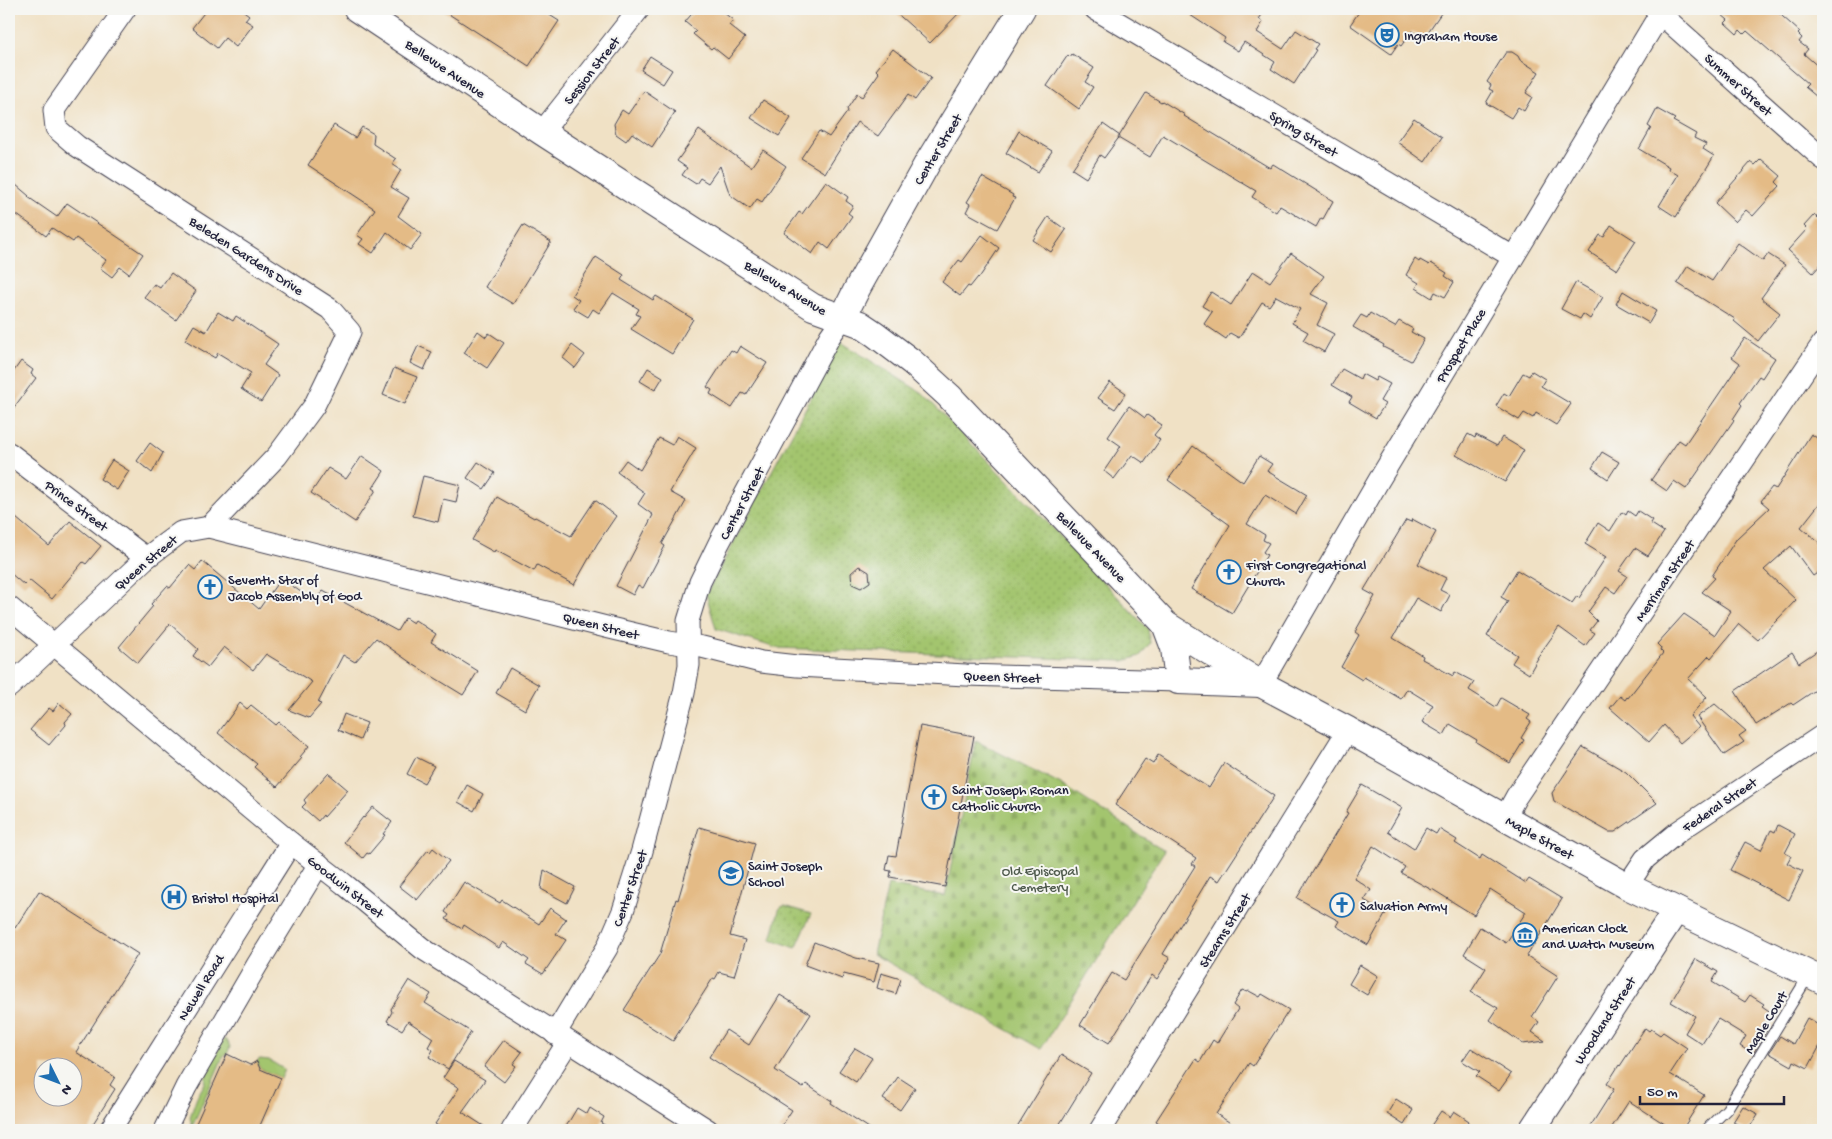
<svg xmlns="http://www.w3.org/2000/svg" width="1832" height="1139" font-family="'Gochi Hand',sans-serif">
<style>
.grass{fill:url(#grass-dots);stroke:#627454}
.cemetery{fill:url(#cemetery-stones);stroke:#627454}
.garden{fill:#a3c56e;stroke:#627454}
.building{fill:#e4bb86;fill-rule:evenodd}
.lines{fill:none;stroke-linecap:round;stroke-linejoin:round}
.service-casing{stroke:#413f50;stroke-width:12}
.minor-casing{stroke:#413f50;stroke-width:23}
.tertiary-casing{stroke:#413f50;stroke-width:28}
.service{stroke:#fff;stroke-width:10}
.minor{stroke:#fff;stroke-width:21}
.tertiary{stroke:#fff;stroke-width:26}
.labels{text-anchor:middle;stroke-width:4;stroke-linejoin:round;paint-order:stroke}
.poi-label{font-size:14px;fill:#22223b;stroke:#f6f6f2;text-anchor:start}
.street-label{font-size:14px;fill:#22223b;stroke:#f6f6f2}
.park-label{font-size:14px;fill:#4f5b4d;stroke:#f6f6f2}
</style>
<defs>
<pattern id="grass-dots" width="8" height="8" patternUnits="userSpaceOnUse" patternTransform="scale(1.25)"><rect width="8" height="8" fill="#a3c56e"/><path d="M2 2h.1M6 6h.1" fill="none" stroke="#8ca960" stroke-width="1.8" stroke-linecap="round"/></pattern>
<pattern id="cemetery-stones" width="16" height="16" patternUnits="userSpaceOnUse" patternTransform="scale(1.25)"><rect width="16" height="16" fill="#a3c56e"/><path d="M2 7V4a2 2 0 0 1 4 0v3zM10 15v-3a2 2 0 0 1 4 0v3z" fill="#8ca960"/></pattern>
</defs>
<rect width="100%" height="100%" fill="#f6f6f2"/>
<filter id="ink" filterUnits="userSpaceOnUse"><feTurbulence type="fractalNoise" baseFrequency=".02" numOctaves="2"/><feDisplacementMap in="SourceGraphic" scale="10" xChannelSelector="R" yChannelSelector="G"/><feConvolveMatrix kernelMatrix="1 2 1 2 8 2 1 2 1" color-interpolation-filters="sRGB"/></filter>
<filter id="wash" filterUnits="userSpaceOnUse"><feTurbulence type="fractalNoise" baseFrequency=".0096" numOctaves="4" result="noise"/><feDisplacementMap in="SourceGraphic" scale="20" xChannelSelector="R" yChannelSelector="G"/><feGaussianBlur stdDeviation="1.12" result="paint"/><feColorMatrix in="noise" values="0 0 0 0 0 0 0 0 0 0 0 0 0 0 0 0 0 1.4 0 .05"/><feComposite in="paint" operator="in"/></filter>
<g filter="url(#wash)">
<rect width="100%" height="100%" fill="#f0e1c5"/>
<g class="grass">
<polygon points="841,342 922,393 1049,524 1148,629 1150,643 1140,656 1124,661 776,648 716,629 706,594"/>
<polygon points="785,906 811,914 796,948 771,939 779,910 781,907"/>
</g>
<polygon class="cemetery" points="976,741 1061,784 1164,851 1041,1049 873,954 888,885 945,896"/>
<g class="garden">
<polygon points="224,1039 228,1042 230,1047 227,1054 224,1055 192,1127 190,1117 197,1097 205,1083 207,1069"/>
<polygon points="260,1059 269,1060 285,1070 281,1078 260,1069 257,1061"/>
</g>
<g id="blocks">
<g class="building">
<polygon points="207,9 241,9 249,15 245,20 253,25 236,47 225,38 217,48 192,28"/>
<polygon points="441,9 540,9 559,21 529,66"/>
<polygon points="696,9 719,9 733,20 729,25 745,38 728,59 713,47 711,49 693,34 696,31 685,22"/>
<polygon points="892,9 963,9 930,43"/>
<polygon points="1181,9 1266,9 1259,19 1263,22 1257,32 1283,49 1296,30 1318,44 1314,49 1316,50 1294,84 1271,69 1275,62 1244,42 1238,51 1223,42 1225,38"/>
<polygon points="1361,9 1444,9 1423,39 1412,31 1401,46 1398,44 1391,54 1350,25"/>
<polygon points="1715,9 1774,9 1800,32 1798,34 1802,38 1799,42 1808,49 1804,54 1821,69 1823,66 1823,102 1805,87 1808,84 1747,31 1744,34 1740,30 1737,34 1725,23 1728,20"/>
<polygon points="893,49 931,78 915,100 908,95 878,136 857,122 825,173 801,158 819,131 829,137 848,111 847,109 857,94 862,97 879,73 876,70"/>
<polygon points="1506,52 1512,52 1518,56 1520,60 1539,72 1526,93 1532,97 1524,111 1518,107 1511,118 1486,103 1493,91 1489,89 1491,85 1487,82"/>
<polygon points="1072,54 1094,68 1085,82 1093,87 1079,109 1047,86 1068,55 1070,57"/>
<polygon points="650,56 672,70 663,84 641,70"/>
<polygon points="644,91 675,112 652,147 632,133 626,141 616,134 614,124 622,110 628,114"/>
<polygon points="1146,93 1161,102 1162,101 1185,115 1184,116 1270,168 1273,164 1333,201 1323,219 1321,218 1316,227 1280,206 1276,212 1252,197 1256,191 1163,135 1150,157 1118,138"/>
<polygon points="763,100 791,118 779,136 751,118"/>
<polygon points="1657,109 1675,119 1673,121 1696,134 1694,138 1706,144 1703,149 1714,156 1676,217 1659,206 1678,175 1668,169 1669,167 1639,149 1651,128 1648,126"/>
<polygon points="1414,118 1442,137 1425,162 1397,142"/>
<polygon points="1103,124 1120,136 1104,158 1100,155 1086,178 1072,169"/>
<polygon points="334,125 355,138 362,127 374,134 373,144 396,159 392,164 401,170 391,187 409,198 398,216 422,234 410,250 387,232 373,253 359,244 363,239 357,235 375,209 308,165"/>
<polygon points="699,130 751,167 763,150 786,166 762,202 757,199 750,209 730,195 720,166 708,183 700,178 696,184 682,175 687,168 677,161"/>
<polygon points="1019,131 1052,151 1038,172 1006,153"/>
<polygon points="1761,159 1781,176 1776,182 1780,186 1753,216 1746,210 1735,222 1715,203 1751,162 1755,165"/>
<polygon points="982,177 1013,195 1012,197 1015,198 997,229 966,212 970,204 967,202"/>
<polygon points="9,179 29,196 28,197 57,217 67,203 143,254 129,274 120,267 112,277 100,268 106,260 76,238 73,242 52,228 46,236 9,209"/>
<polygon points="826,181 848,197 846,201 853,206 848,213 852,216 829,249 820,242 812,254 784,233 799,212 802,214"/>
<polygon points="1823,212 1823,262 1813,273 1788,250 1807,229 1804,226 1814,215 1818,218"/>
<polygon points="1048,217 1066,230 1051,252 1033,240"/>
<polygon points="523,225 551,242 513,304 485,287"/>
<polygon points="1611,225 1636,241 1617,270 1589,252 1600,235 1604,237"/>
<polygon points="982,235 999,248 979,278 978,277 970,287 968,286 960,296 942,282 959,260 962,262"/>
<polygon points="1738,243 1763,261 1768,254 1785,265 1761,298 1780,313 1758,341 1734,321 1735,319 1677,283 1688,266 1712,281"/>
<polygon points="1291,253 1324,276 1311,294 1328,303 1317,325 1334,334 1324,352 1303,340 1308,332 1292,323 1300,309 1276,296 1269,306 1262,302 1239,338 1230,333 1226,339 1204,324 1212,312 1202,306 1211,292 1231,305 1253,271 1270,282"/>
<polygon points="596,257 624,275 621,280 653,300 656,296 693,319 672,354 631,329 640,316 636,314 639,309 613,293 599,313 593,309 588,317 573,308 579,300 572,295"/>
<polygon points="1415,259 1419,262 1420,260 1429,265 1431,263 1447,273 1445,276 1454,282 1445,297 1435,292 1432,298 1416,288 1419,283 1406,275"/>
<polygon points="171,273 196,291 176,320 144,297 154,284 160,288"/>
<polygon points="1576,282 1603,297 1590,319 1583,314 1580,319 1561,309"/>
<polygon points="1623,291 1656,311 1649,323 1616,304"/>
<polygon points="218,312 233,321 236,316 278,344 264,365 278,375 261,402 241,389 251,373 218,353 215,358 185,340 194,325 206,332"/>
<polygon points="1370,313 1395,327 1399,321 1413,329 1411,332 1424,339 1411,361 1383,347 1384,345 1353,327 1361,315 1367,318"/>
<polygon points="478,331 486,337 489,333 504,343 487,368 464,353"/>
<polygon points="1745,338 1775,358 1762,378 1759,376 1740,403 1742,405 1733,419 1734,420 1686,489 1674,481 1667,491 1651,480 1679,440 1685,444 1740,363 1732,357"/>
<polygon points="572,345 585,355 575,368 563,358"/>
<polygon points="418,346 432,352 424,370 410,363"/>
<polygon points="740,346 767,363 746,395 742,393 732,408 710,394 712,390 707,387 731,350 736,353"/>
<polygon points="21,361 33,370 31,374 36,378 9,414 9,378"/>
<polygon points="394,368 417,377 405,404 383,395"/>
<polygon points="648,368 663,377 655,390 640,381"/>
<polygon points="1342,369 1360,379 1362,374 1375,381 1377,377 1390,384 1380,401 1385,404 1376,418 1349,402 1352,397 1332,385"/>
<polygon points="1532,371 1545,379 1541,386 1571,404 1556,425 1536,413 1533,418 1524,413 1519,420 1496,406 1504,393 1509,396 1523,373 1529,376"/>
<polygon points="1110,382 1126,393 1115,409 1098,398"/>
<polygon points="1129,406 1145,418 1147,415 1162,425 1154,435 1160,440 1144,463 1132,455 1114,479 1104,471 1121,446 1108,437"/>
<polygon points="1468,434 1475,438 1476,435 1497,446 1502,437 1524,450 1505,482 1456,455"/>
<polygon points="1811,434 1823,442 1823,499 1801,527 1823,546 1823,569 1813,576 1791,546 1764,570 1796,600 1758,640 1739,624 1711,658 1709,656 1688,679 1707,697 1690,716 1699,727 1680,743 1664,725 1649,742 1610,708 1620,696 1625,700 1627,697 1628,698 1663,653 1660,650 1661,648 1657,644 1684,614 1715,635 1731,611 1702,592 1715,578 1712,576 1737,538 1769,508 1761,501 1772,487 1776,489"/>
<polygon points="677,436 696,448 670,492 686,501 662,544 665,546 643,588 638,585 633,595 616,586 653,515 638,504 645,493 617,472 626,460 640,470 659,438 672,445"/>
<polygon points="150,443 163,453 152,473 137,461"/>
<polygon points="1193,446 1243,482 1259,456 1272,464 1267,471 1307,495 1296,514 1265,495 1247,524 1265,535 1263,540 1269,543 1263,552 1267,555 1232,613 1191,589 1230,525 1168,480"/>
<polygon points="1602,452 1619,462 1608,479 1592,468"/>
<polygon points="362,456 384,471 373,488 376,490 355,522 311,493 328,468 346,479"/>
<polygon points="112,460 129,471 117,490 100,479"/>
<polygon points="478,462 495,473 484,489 467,478"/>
<polygon points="423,476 460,485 456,502 443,499 438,522 413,516"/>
<polygon points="497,497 534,518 535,517 571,536 595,500 616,516 597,544 574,585 537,565 534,571 495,550 494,552 472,540"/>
<polygon points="1628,511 1635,516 1638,511 1652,520 1650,523 1664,532 1648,556 1635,548 1619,571 1627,576 1615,593 1606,587 1588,612 1597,621 1590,630 1595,633 1585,646 1559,627 1537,658 1538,658 1529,674 1512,663 1517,655 1487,636 1508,601 1501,597 1517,570 1572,603 1577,596 1579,598 1606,557 1585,544 1598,523 1610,531 1622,512 1626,515"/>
<polygon points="9,512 49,546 70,521 101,546 86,564 83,562 52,599 29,580 24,585 9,572"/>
<polygon points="1412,519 1436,532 1418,564 1446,578 1440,590 1450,595 1441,612 1416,598 1393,638 1423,656 1422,659 1453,676 1455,672 1474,682 1469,690 1496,707 1501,698 1530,715 1527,719 1531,722 1521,738 1524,740 1510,763 1476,742 1477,740 1450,724 1444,735 1422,722 1433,705 1407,689 1401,699 1364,677 1362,680 1341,667 1359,635 1355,632 1375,596 1364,590 1406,520 1411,522"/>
<polygon points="202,561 259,609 281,578 315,602 323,591 397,631 405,618 413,623 415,620 436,634 431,642 478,671 463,695 414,665 376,638 355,662 343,655 318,703 321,704 309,718 289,710 312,682 266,654 253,670 224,647 208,667 193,656 198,649 170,624 138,663 119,647 153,606 151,604 167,586 170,588 189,565 195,570"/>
<polygon points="859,566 869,572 870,582 861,588 852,584 851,573"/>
<polygon points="1823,647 1823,685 1793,705 1791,703 1756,725 1735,691 1792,652 1799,663"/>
<polygon points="510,668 539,685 525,710 496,693"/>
<polygon points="59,703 72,714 65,722 66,725 49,745 30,730 49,708 53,711"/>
<polygon points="240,703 247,709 251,705 276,725 279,722 309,746 300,757 302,758 277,787 254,767 257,764 218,733"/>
<polygon points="1715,704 1746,731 1739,736 1744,742 1724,755 1697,717"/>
<polygon points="344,714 367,723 360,740 338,730"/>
<polygon points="920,726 974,736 945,887 890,877 891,871 886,870 889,855 896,856"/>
<polygon points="1583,747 1626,772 1657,803 1615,832 1609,832 1554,801 1552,793"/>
<polygon points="1158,755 1209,788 1224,763 1274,796 1219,881 1210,876 1163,954 1170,958 1157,979 1152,975 1109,1043 1080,1025 1112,973 1124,980 1195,866 1192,864 1196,858 1115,805 1145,759 1153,764"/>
<polygon points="416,757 434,766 424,783 407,774"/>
<polygon points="328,773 348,790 324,817 323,815 318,821 302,807 306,803 304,800"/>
<polygon points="467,785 483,794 474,811 458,802"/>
<polygon points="1362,785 1402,808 1388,832 1414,849 1426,828 1436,834 1439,829 1457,840 1455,843 1480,859 1482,855 1526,883 1529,879 1562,899 1527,956 1558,976 1532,1017 1539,1022 1532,1032 1545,1041 1523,1044 1490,1020 1498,1008 1471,992 1486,968 1464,954 1480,927 1506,943 1526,912 1490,889 1474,915 1432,889 1432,890 1401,873 1405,867 1373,846 1354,878 1371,890 1364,900 1386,913 1368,945 1336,926 1339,921 1297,898 1348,813 1346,812"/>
<polygon points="373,807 392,822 383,834 385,835 369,854 367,853 363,858 344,842 363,817 364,818"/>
<polygon points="1778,825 1795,834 1785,853 1791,856 1787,863 1803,871 1789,900 1730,870 1745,842 1761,850 1771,830 1775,832"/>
<polygon points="699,827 755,843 730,936 745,940 734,976 719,972 715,979 713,978 673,1041 624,1010 660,954 676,899 678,900"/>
<polygon points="433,848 449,861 417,900 399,886 428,850 430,852"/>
<polygon points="544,870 575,887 567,903 541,889"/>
<polygon points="464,882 500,903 502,900 539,924 550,908 566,919 556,934 566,940 543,974 526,964 529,960 503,942 499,948 464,925 462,929 446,919 449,915 445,912"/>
<path d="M39,891l99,63 -62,98 39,25 -5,8 5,4 -26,41h-80v-206l6,4zM42,1066h30v30h-30z"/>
<polygon points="814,942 856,958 879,963 874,982 844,974 842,979 805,965"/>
<polygon points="1696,959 1718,972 1712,982 1745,1002 1750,995 1764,1004 1762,1006 1772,1013 1764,1026 1768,1028 1753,1054 1740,1046 1746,1036 1718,1019 1702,1044 1685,1033 1695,1016 1671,1002"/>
<polygon points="1360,965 1378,976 1367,995 1349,984"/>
<polygon points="881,973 901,979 896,994 877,988"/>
<polygon points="409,980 431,994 425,1003 471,1032 448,1069 429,1057 433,1050 428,1047 433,1038 408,1021 402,1030 387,1021 392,1012 391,1009"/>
<polygon points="1242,990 1247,992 1249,991 1260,997 1262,994 1289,1010 1253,1066 1249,1063 1216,1114 1242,1130 1171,1130 1156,1121 1196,1059 1200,1062 1213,1040 1217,1043 1238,1009 1233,1005"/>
<polygon points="780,995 811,1014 775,1070 803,1088 806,1084 815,1090 832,1101 831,1103 872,1130 779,1130 792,1110 709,1057 726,1030 749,1045"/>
<polygon points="1807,1018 1823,1028 1823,1040 1808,1068 1794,1061 1792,1066 1769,1053 1780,1036 1793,1044"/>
<polygon points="1645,1028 1649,1031 1651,1029 1660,1035 1663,1032 1687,1048 1670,1074 1704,1095 1682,1130 1674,1130 1629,1101 1610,1130 1588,1130 1614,1089 1607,1084 1619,1065 1620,1066"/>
<polygon points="504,1040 522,1052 513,1064 516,1066 504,1082 484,1067"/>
<polygon points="855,1048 872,1058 856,1082 839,1071"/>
<polygon points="1471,1048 1511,1074 1499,1091 1476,1076 1480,1072 1462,1061"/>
<polygon points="227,1054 250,1065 257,1061 260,1069 281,1078 258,1130 193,1130"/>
<polygon points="1061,1055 1091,1073 1056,1130 1015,1130"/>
<polygon points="454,1061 485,1080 462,1112 490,1130 445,1130 435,1124 459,1088 443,1078"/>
<polygon points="898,1077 915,1088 900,1110 883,1099"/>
<polygon points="1396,1099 1413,1110 1404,1125 1387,1114"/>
<polygon points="1743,1106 1758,1114 1748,1130 1733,1122"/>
<polygon points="577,1108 587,1114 590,1108 604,1117 601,1123 613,1130 564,1130"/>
<polygon points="1441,1111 1450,1117 1454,1111 1469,1121 1465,1127 1470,1130 1428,1130"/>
</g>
</g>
</g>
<g filter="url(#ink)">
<use href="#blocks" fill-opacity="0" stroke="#413f50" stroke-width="1"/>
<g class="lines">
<g class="service-casing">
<polyline id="service" points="1706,1130 1727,1109 1809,975"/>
</g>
<g class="minor-casing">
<g id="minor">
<polyline points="125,9 54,110 56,128 77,146 330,309 350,332 314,406 277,456 209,527"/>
<polyline points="1095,9 1513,257"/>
<polyline points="1655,9 1823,159"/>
<polyline points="542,132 639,9"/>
<polyline points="9,453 146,558"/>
<polyline points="9,607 291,843 344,884 423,949 708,1130"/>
<polyline points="1261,684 1379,480 1663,9"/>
<polyline points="9,687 146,558 181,532 209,527 610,628 669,642 702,647 761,662 797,666 966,675 1178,681"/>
<polyline points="1505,817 1516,797 1823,343"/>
<polyline points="1627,886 1645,859 1679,831 1823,735"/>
<polyline points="555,1034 607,948 623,911 642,851 684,693 689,665 688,621 700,582 719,543 830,336 842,319"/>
<polyline points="110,1130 291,843"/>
<polyline points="165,1130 186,1087 257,965 319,864"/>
<polyline points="512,1130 568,1042"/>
<polyline points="1100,1130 1348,730"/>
</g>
</g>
<g class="tertiary-casing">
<g id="tertiary">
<polyline points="357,9 542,132 813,307 860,324 875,334 912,362 949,396 1165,624 1261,684 1348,730 1627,886 1823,981"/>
<polyline points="842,319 857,289 928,162 1022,9"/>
<polyline points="1165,624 1174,648 1178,681 1261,684"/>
<polyline points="1532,1130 1676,910"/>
</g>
</g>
<use href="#service" class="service"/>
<use href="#minor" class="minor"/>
<use href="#tertiary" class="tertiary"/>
</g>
</g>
<defs>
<g id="theatre-ring" transform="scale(1.25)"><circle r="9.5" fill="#f6f6f2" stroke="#1f6fb2" stroke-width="1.5"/><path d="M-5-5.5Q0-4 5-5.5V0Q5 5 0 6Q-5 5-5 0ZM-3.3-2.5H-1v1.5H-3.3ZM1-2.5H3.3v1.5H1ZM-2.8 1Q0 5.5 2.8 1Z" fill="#1f6fb2"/></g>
<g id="church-ring" transform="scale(1.25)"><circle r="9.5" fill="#f6f6f2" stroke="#1f6fb2" stroke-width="1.5"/><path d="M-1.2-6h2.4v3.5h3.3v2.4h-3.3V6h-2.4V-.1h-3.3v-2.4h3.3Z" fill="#1f6fb2"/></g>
<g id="school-ring" transform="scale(1.25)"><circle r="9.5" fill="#f6f6f2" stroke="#1f6fb2" stroke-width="1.5"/><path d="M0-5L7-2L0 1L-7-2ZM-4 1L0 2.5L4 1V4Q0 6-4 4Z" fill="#1f6fb2"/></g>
<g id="hospital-ring" transform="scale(1.25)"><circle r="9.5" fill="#f6f6f2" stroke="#1f6fb2" stroke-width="1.5"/><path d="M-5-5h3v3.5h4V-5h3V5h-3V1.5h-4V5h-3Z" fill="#1f6fb2"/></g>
<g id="museum-ring" transform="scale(1.25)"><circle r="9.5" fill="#f6f6f2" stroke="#1f6fb2" stroke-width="1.5"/><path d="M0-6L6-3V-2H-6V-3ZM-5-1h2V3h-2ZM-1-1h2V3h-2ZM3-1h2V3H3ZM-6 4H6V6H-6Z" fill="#1f6fb2"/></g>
</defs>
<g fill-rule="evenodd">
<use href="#theatre-ring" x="1387" y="35"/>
<use href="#church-ring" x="1229" y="572"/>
<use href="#church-ring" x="210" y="587"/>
<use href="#church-ring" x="934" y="797"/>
<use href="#school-ring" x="731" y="873"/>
<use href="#hospital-ring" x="174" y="897"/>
<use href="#church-ring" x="1342" y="905"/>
<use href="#museum-ring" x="1525" y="935"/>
</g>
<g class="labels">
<g class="poi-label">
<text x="1404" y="40">Ingraham House</text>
<text x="1246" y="569">First Congregational<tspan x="1246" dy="16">Church</tspan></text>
<text x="228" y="584">Seventh Star of<tspan x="228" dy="16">Jacob Assembly of God</tspan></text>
<text x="952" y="794">Saint Joseph Roman<tspan x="952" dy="16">Catholic Church</tspan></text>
<text x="748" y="870">Saint Joseph<tspan x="748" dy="16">School</tspan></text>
<text x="192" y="902">Bristol Hospital</text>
<text x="1360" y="910">Salvation Army</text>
<text x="1542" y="932">American Clock<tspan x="1542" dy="16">and Watch Museum</tspan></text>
</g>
<g class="street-label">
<text transform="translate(446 68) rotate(34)" y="5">Bellevue Avenue</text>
<text transform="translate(591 70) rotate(-52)" y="5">Session Street</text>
<text transform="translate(1739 84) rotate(42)" y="5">Summer Street</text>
<text transform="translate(1304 133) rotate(31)" y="5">Spring Street</text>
<text transform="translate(937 149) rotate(-59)" y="5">Center Street</text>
<text transform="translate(247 255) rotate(33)" y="5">Beleden Gardens Drive</text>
<text transform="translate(786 287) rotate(31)" y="5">Bellevue Avenue</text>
<text transform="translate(1460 345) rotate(-59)" y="5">Prospect Place</text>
<text transform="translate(741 503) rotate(-62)" y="5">Center Street</text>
<text transform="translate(77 505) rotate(37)" y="5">Prince Street</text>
<text transform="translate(1092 546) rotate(46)" y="5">Bellevue Avenue</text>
<text transform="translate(145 562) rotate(-40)" y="5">Queen Street</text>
<text transform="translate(1664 580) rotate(-56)" y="5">Merriman Street</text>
<text transform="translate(601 625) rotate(14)" y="5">Queen Street</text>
<text transform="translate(1002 676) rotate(2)" y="5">Queen Street</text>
<text transform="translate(1719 804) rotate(-34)" y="5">Federal Street</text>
<text transform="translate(1540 837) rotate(29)" y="5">Maple Street</text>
<text transform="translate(346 886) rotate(38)" y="5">Goodwin Street</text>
<text transform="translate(629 888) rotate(-71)" y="5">Center Street</text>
<text transform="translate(1224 930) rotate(-58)" y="5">Stearns Street</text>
<text transform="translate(200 987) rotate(-58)" y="5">Newell Road</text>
<text transform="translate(1604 1020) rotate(-57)" y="5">Woodland Street</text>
<text transform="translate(1765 1022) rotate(-59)" y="5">Maple Court</text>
</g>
<g class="park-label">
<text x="1040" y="875">Old Episcopal<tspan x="1040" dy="16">Cemetery</tspan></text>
</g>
</g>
<rect width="1832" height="1139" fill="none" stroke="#f6f6f2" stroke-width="30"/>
<g transform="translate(58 1082) rotate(132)"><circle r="24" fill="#f6f6f2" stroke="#a1a1a9"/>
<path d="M0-4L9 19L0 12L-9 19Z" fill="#1f6fb2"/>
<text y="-8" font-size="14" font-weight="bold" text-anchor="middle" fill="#22223b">N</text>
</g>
<path d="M1640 1096v8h144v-8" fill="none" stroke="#22223b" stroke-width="2.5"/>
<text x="1647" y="1096" font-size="15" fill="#22223b" stroke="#f6f6f2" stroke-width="4" paint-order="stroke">50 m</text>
</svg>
